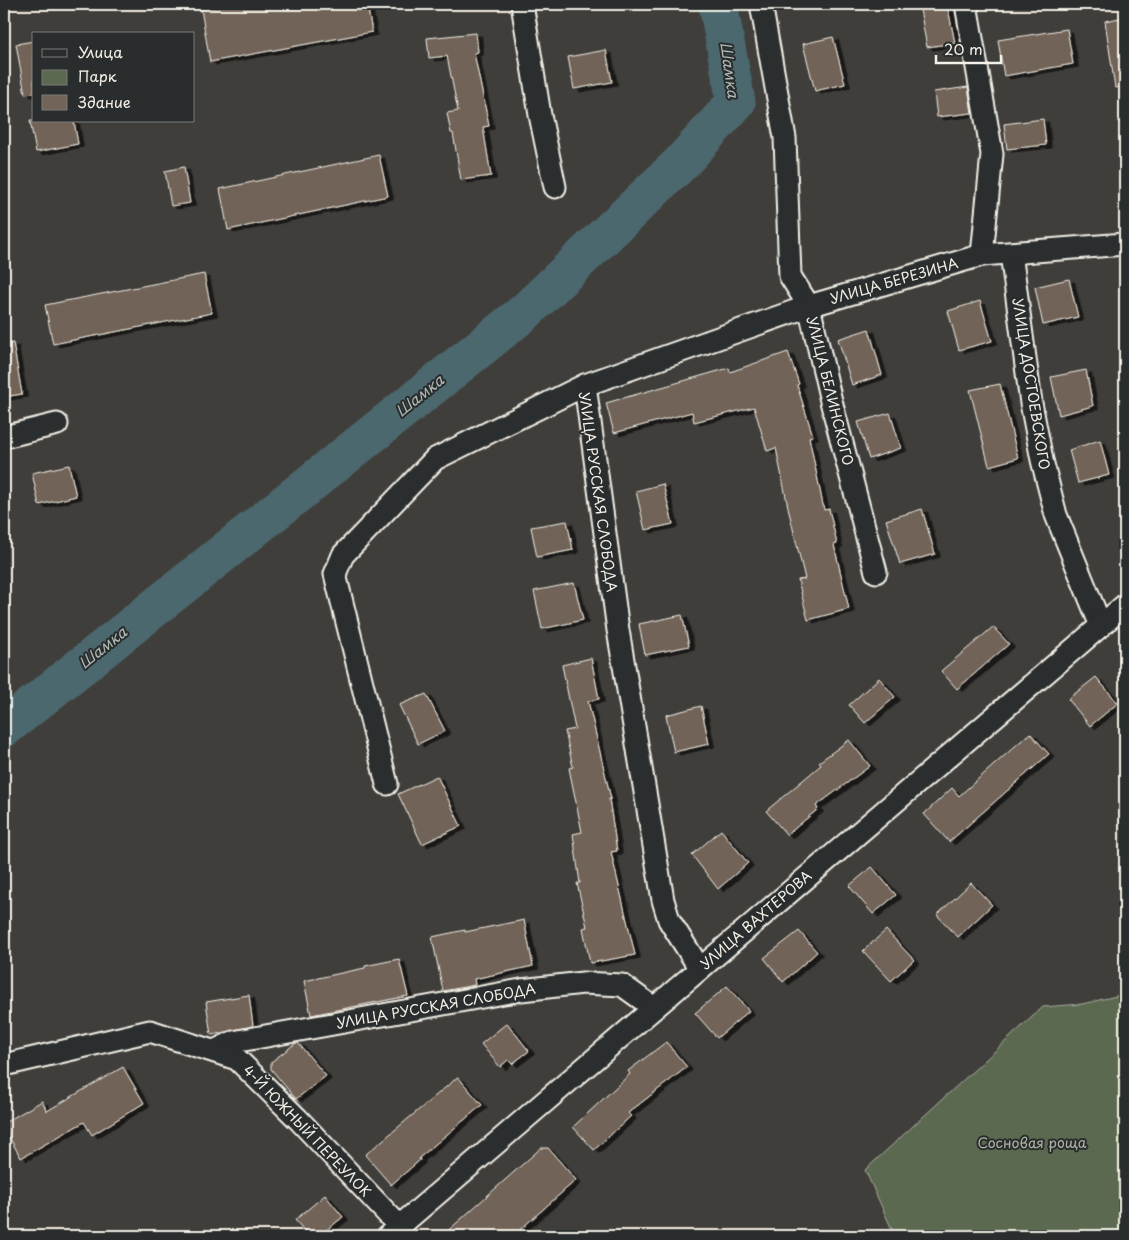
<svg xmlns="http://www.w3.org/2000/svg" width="1129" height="1240" font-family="'Playpen Sans',sans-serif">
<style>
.green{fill:#5b6951;stroke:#a8ad9c}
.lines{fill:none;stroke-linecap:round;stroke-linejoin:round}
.river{stroke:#4b686e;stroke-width:39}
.building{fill:#726458;stroke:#f4f1e8;filter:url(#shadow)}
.street-casing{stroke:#f4f1e8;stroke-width:25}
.street{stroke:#2a2d2e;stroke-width:21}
.labels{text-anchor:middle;stroke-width:4;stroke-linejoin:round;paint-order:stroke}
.street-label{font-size:14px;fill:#f4f1e8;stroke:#2a2d2e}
.park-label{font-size:14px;fill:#afb4a4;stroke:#2a2d2e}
.water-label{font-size:15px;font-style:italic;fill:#b0bab7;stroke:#2a2d2e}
</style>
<defs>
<filter id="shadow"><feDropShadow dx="5.5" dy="3" stdDeviation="0" flood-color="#0009"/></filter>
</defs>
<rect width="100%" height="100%" fill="#403e3b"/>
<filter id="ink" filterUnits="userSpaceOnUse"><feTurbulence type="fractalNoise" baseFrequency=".02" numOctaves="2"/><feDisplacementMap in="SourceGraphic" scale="10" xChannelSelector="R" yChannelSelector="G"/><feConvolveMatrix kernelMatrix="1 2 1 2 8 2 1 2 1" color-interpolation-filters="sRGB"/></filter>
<g filter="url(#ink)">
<polygon class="green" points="1125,994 1125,1236 895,1236 865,1170 1043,1007 1082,1004"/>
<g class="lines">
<polyline class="river" points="4,728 525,312 682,162 736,102 718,4"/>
</g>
<g class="building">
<polygon points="231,4 367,4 372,32 210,62 201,9"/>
<polygon points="919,4 947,4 955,43 927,47"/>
<polygon points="1125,17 1125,87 1115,88 1105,21"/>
<polygon points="1067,29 1073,64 1004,76 998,40"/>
<polygon points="476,33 478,52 474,53 489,126 483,127 491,176 461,180 453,133 451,133 447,113 458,111 447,56 429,58 427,38"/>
<polygon points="833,37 845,84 815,91 803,44"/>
<polygon points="34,41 34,93 25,94 16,44"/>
<polygon points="606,50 612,82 574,89 568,57"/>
<polygon points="968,87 972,113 937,117 934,92"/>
<polygon points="1043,119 1046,145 1007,149 1004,124"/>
<polygon points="30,121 74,121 78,144 36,152"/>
<polygon points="379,155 388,196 228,230 220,189"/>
<polygon points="184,167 190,203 171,206 165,171"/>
<polygon points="204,274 212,313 53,344 45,305"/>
<polygon points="1069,279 1078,317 1043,325 1035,287"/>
<polygon points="980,301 992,341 959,350 948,311"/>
<polygon points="869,329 882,375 852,385 838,339"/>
<polygon points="13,343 22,394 4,397 4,344"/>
<polygon points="788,352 799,384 797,385 813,436 809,437 824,510 829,509 837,544 834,545 849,609 808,620 798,580 805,579 789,512 776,448 767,451 754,407 694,422 692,412 614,433 606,403 729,368 730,372"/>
<polygon points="1086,370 1093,406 1059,415 1051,377"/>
<polygon points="1000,384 1018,458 989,466 970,390"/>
<polygon points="890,413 901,448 869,459 858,422"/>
<polygon points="1100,440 1109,475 1078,483 1069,450"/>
<polygon points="69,465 76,496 39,505 32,473"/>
<polygon points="663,484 673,524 645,530 636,491"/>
<polygon points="922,509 935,554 900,564 886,520"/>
<polygon points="567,521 573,550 537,557 531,527"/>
<polygon points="574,583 583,620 542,629 534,591"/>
<polygon points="682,615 689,646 645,655 639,624"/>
<polygon points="993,627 1009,644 957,689 941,671"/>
<polygon points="591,658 599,699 588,701 611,799 609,799 617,851 611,852 635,955 590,963 583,928 587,927 577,883 580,883 573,834 582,832 569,768 573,767 565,731 575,729 562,665"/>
<polygon points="1096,677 1118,703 1090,726 1068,699"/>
<polygon points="879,678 895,697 865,723 849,705"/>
<polygon points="426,694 445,731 418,744 399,705"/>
<polygon points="701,706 709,744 674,752 666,715"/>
<polygon points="1030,733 1049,754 949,842 924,814 952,788 959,796"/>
<polygon points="849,740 870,766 816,806 818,809 787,835 766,811 821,765 819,762"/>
<polygon points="437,776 461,826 422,844 398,794"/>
<polygon points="721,830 748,863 718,889 692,855"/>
<polygon points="872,867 896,895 873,914 849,886"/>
<polygon points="971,883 992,905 958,937 937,915"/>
<polygon points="524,920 533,966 474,979 475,985 443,991 432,937 465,930 465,932"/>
<polygon points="886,930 914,960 891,981 863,951"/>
<polygon points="799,931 817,952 783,982 764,958"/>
<polygon points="399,959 408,996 311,1015 304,981 365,968 365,966"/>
<polygon points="727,986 749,1011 717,1038 695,1013"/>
<polygon points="249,995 253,1026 211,1035 206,1002"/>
<polygon points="507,1023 529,1051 512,1064 508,1060 500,1067 481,1044"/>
<polygon points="666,1042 687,1067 628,1113 631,1116 594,1150 573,1127 630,1074 628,1071"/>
<polygon points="296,1043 298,1043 326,1076 296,1099 271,1069 271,1062"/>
<polygon points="123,1067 144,1103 92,1135 84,1122 21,1158 4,1128 4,1123 42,1101 47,1111"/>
<polygon points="458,1077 482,1105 419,1158 420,1160 391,1185 365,1155"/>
<polygon points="541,1148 548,1148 576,1180 513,1236 442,1236"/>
<polygon points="325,1195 343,1217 319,1236 309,1236 295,1220"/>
</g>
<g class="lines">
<g class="street-casing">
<g id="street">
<polyline points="522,4 540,115 555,187"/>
<polyline points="761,4 785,138 790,276 809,306 831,401 876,572"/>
<polyline points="966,4 992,154 982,255"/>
<polyline points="1011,253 1031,403 1042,460 1056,515 1101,626"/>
<polyline points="585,385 809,306 982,255 1125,244"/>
<polyline points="4,437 57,424"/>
<polyline points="387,784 335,574 343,555 435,459 585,385 618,630 663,900 669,920 700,969"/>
<polyline points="214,1051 233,1042 521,990 583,983 622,985 654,1008"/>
<polyline points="4,1065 150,1031 237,1059 298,1119 399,1226"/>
<polyline points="388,1236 1125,605"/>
</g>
</g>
<use href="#street" class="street"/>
</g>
</g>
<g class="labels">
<g class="street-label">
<text transform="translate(894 281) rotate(-16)" y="5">УЛИЦА БЕРЕЗИНА</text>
<text transform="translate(1031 384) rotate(81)" y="5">УЛИЦА ДОСТОЕВСКОГО</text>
<text transform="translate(830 391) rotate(76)" y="5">УЛИЦА БЕЛИНСКОГО</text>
<text transform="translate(598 492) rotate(82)" y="5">УЛИЦА РУССКАЯ СЛОБОДА</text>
<text transform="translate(756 920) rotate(-41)" y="5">УЛИЦА ВАХТЕРОВА</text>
<text transform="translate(436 1006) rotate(-10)" y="5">УЛИЦА РУССКАЯ СЛОБОДА</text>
<text transform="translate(307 1131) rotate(46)" y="5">4-Й ЮЖНЫЙ ПЕРЕУЛОК</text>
</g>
<g class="park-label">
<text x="1032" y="1148">Сосновая роща</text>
</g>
<g class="water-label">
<text transform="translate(729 70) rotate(82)" y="5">Шамка</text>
<text transform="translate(420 396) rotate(-39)" y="5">Шамка</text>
<text transform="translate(103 648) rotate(-39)" y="5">Шамка</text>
</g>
</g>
<rect width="1129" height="1240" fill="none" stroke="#2a2d2e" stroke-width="20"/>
<rect x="10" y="10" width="1109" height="1220" fill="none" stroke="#f4f1e8" stroke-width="2" filter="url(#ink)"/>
<rect x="32" y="32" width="162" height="90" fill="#2a2d2e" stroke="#7b7b78"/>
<rect x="42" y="49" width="25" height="8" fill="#2a2d2e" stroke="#7b7b78"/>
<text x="78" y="58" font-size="15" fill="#f4f1e8">Улица</text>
<rect x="42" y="70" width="25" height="15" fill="#5b6951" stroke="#7b7b78"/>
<text x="78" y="82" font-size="15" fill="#f4f1e8">Парк</text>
<rect x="42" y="95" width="25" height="15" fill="#726458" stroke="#7b7b78"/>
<text x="78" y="108" font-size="15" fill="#f4f1e8">Здание</text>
<path d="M936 55v8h65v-8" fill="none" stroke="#f4f1e8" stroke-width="2.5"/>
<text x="944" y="55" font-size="15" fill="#f4f1e8" stroke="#2a2d2e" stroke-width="4" paint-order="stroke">20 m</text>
</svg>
